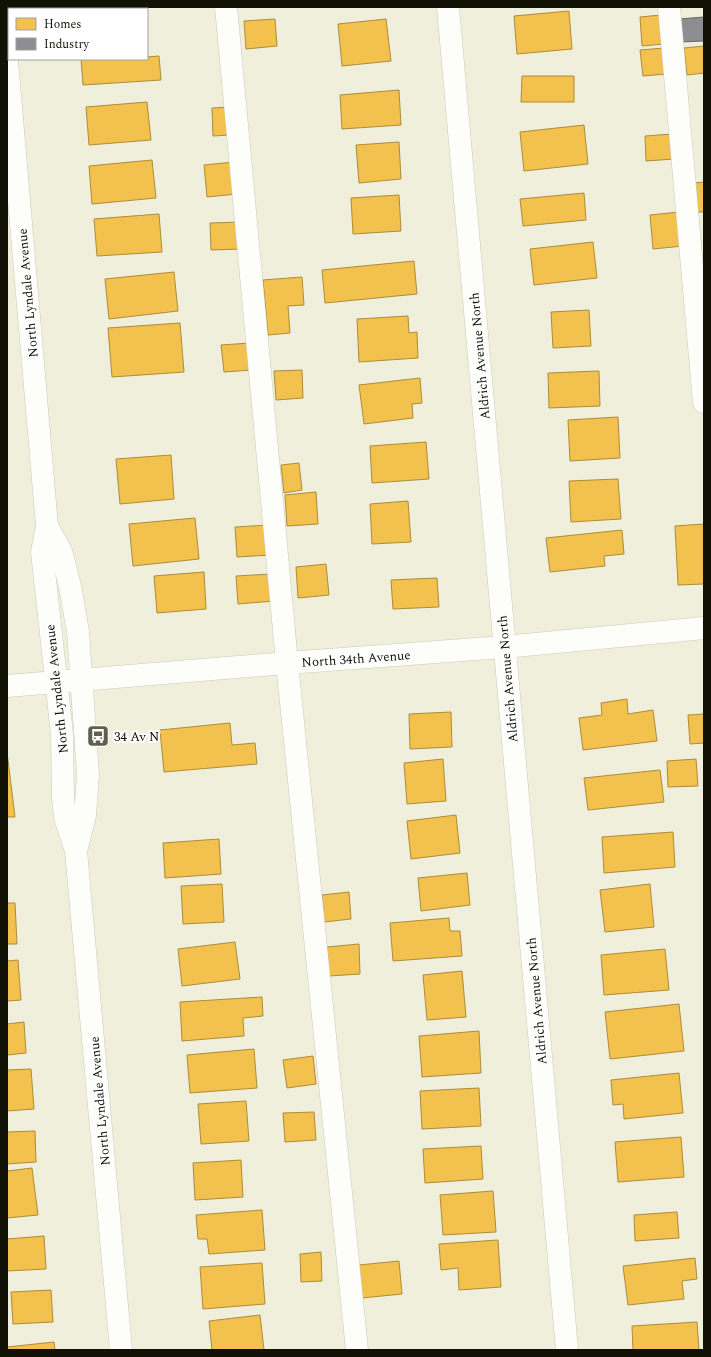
<svg xmlns="http://www.w3.org/2000/svg" width="711" height="1357" font-family="Spectral,serif">
<style>
.homes{fill:#f2c14e;stroke:#ae8c38}
.industry{fill:#8d8d92;stroke:#686868}
.lines{fill:none;stroke-linecap:round;stroke-linejoin:round}
.minor-casing{stroke:#cbcbbc;stroke-width:23}
.minor{stroke:#fdfdfa;stroke-width:22}
.labels{text-anchor:middle;stroke-width:4;stroke-linejoin:round;paint-order:stroke}
.street-label{font-size:13px;fill:#111105;stroke:#fff}
.poi-label{font-size:13px;fill:#111105;stroke:#fff;text-anchor:start}
</style>
<rect width="100%" height="100%" fill="#efefdc"/>
<g class="homes">
<rect x="83" y="7" width="57" height="2"/>
<polygon points="569,11 572,49 517,54 514,16"/>
<polygon points="661,15 664,44 642,46 640,17"/>
<polygon points="275,19 277,46 246,49 244,21"/>
<polygon points="386,19 391,61 342,66 338,24"/>
<polygon points="704,46 704,73 687,75 684,48"/>
<polygon points="664,48 666,74 643,76 640,50"/>
<polygon points="159,56 161,80 83,85 81,59 147,59 147,57"/>
<polygon points="522,76 574,76 574,102 521,102"/>
<polygon points="399,90 401,125 342,129 340,95"/>
<polygon points="147,102 151,140 89,145 86,107"/>
<polygon points="229,107 231,135 213,136 212,108"/>
<polygon points="584,125 588,164 524,171 520,132"/>
<polygon points="672,134 674,159 646,161 645,136"/>
<polygon points="399,142 401,179 359,183 356,145"/>
<polygon points="152,160 156,198 92,204 89,166"/>
<polygon points="234,162 237,194 207,197 204,165"/>
<polygon points="704,182 704,212 696,212 694,183"/>
<polygon points="584,193 586,220 523,226 520,199"/>
<polygon points="399,195 401,231 353,234 351,198"/>
<polygon points="679,212 683,246 653,249 650,215"/>
<polygon points="159,214 162,252 97,256 94,219"/>
<polygon points="240,222 241,249 211,250 210,223"/>
<polygon points="593,242 597,278 534,285 530,249"/>
<polygon points="414,261 417,294 325,303 322,270"/>
<polygon points="174,272 178,311 109,319 105,279"/>
<polygon points="302,277 304,305 288,306 290,333 268,335 263,280"/>
<polygon points="589,310 591,346 553,348 551,312"/>
<polygon points="408,316 409,333 417,332 418,358 359,362 357,319"/>
<polygon points="180,323 184,372 112,377 108,328"/>
<polygon points="250,343 252,370 224,372 221,345"/>
<polygon points="302,370 303,398 276,400 274,371"/>
<polygon points="599,371 600,406 549,408 548,373"/>
<polygon points="420,378 422,403 412,404 413,418 364,424 359,385"/>
<polygon points="618,417 620,458 570,461 568,420"/>
<polygon points="426,442 429,479 372,483 370,446"/>
<polygon points="171,455 174,499 120,504 116,459"/>
<polygon points="299,463 302,490 284,493 281,465"/>
<polygon points="618,479 621,519 571,522 569,481"/>
<polygon points="316,492 318,524 287,526 285,495"/>
<polygon points="408,501 411,542 372,544 370,504"/>
<polygon points="195,518 199,559 133,566 129,524"/>
<polygon points="704,524 704,584 678,585 675,526"/>
<polygon points="269,525 271,555 237,557 235,527"/>
<polygon points="622,530 624,554 604,556 605,566 550,572 546,538"/>
<polygon points="326,564 329,595 298,598 296,567"/>
<polygon points="204,572 206,609 157,613 154,576"/>
<polygon points="272,574 274,601 238,604 236,576"/>
<polygon points="437,578 439,607 393,609 391,580"/>
<polygon points="627,699 628,714 653,710 657,741 583,750 579,718 602,715 601,703"/>
<polygon points="451,712 452,747 410,749 409,714"/>
<polygon points="704,714 704,743 690,744 688,715"/>
<polygon points="230,723 232,745 255,743 257,764 164,772 160,730"/>
<polygon points="7,752 15,817 7,817"/>
<polygon points="443,759 446,801 407,804 404,763"/>
<polygon points="696,759 698,786 668,787 667,761"/>
<polygon points="660,770 664,802 588,810 584,778"/>
<polygon points="456,815 460,853 411,859 407,821"/>
<polygon points="673,832 675,867 604,873 602,837"/>
<polygon points="219,839 221,874 165,878 163,843"/>
<polygon points="467,873 470,905 421,911 418,878"/>
<polygon points="222,884 224,922 183,924 181,886"/>
<polygon points="650,884 654,927 605,932 600,890"/>
<polygon points="349,892 351,919 324,922 322,895"/>
<polygon points="7,903 15,903 17,944 7,944"/>
<polygon points="449,918 450,931 460,931 462,956 393,961 390,923"/>
<polygon points="235,942 240,979 182,986 178,949"/>
<polygon points="359,944 360,974 329,976 327,947"/>
<polygon points="665,949 669,990 604,995 601,955"/>
<polygon points="18,960 21,1000 7,1001 7,961"/>
<polygon points="462,971 466,1017 427,1020 423,975"/>
<polygon points="262,997 263,1016 243,1018 244,1036 182,1041 180,1002"/>
<polygon points="679,1004 684,1051 610,1059 605,1012"/>
<polygon points="24,1022 26,1053 7,1055 7,1024"/>
<polygon points="479,1031 481,1073 422,1077 419,1036"/>
<polygon points="254,1049 257,1088 190,1093 187,1055"/>
<polygon points="313,1056 316,1084 287,1088 283,1060"/>
<polygon points="31,1069 34,1109 7,1111 7,1070"/>
<polygon points="679,1073 683,1113 624,1119 623,1104 613,1105 611,1080"/>
<polygon points="479,1088 481,1126 422,1129 420,1091"/>
<polygon points="246,1101 249,1141 201,1144 198,1104"/>
<polygon points="314,1112 316,1140 285,1142 283,1113"/>
<polygon points="35,1131 36,1162 7,1164 7,1132"/>
<polygon points="681,1137 684,1177 618,1182 615,1142"/>
<polygon points="481,1146 483,1179 425,1183 423,1149"/>
<polygon points="241,1160 243,1197 195,1200 193,1163"/>
<polygon points="32,1168 38,1215 7,1218 7,1171"/>
<polygon points="493,1191 496,1232 443,1235 440,1195"/>
<polygon points="262,1210 265,1250 209,1254 207,1239 198,1239 196,1215"/>
<polygon points="677,1212 679,1238 635,1241 634,1215"/>
<polygon points="44,1236 46,1269 7,1271 7,1239"/>
<polygon points="498,1240 501,1287 459,1290 458,1268 441,1270 439,1244"/>
<polygon points="321,1252 322,1281 301,1282 300,1254"/>
<polygon points="695,1258 697,1279 682,1281 684,1299 628,1305 623,1266"/>
<polygon points="399,1261 402,1294 362,1298 359,1265"/>
<polygon points="262,1263 265,1304 203,1309 200,1267"/>
<polygon points="51,1290 53,1322 13,1324 11,1292"/>
<polygon points="260,1315 264,1350 212,1350 209,1321"/>
<polygon points="697,1322 699,1350 633,1350 632,1326"/>
<polygon points="54,1342 55,1350 7,1350 7,1347"/>
</g>
<polygon class="industry" points="704,17 704,41 681,42 679,19"/>
<g class="lines">
<g class="minor-casing">
<g id="minor">
<polyline points="226,7 287,663 357,1350"/>
<polyline points="448,7 567,1350"/>
<polyline points="669,7 704,402"/>
<polyline points="7,61 47,526 42,552 62,734 63,799 65,817 76,851 121,1350"/>
<polyline points="47,526 61,551 70,586 78,632 88,775 85,815 76,851"/>
<polyline points="7,686 287,663 504,647 704,628"/>
</g>
</g>
<use href="#minor" class="minor"/>
</g>
<defs>
<g id="bus-square" transform="scale(1.15)"><rect x="-9" y="-9" width="18" height="18" rx="4" fill="#5f5f50" stroke="#fff"/><path d="M-5-6H5V4H4V6H2V4H-2V6H-4V4H-5ZM-3.5-4V0h7V-4ZM-3.5 1.2v1.5H-2V1.2ZM2 1.2v1.5H3.5V1.2Z" fill="#fff"/></g>
</defs>
<g fill-rule="evenodd">
<use href="#bus-square" x="98" y="736"/>
</g>
<g class="labels">
<g class="street-label">
<text transform="translate(27 293) rotate(-95)" y="5">North Lyndale Avenue</text>
<text transform="translate(479 356) rotate(-95)" y="5">Aldrich Avenue North</text>
<text transform="translate(356 658) rotate(-4)" y="5">North 34th Avenue</text>
<text transform="translate(507 679) rotate(-95)" y="5">Aldrich Avenue North</text>
<text transform="translate(56 689) rotate(-96)" y="5">North Lyndale Avenue</text>
<text transform="translate(536 1001) rotate(-95)" y="5">Aldrich Avenue North</text>
<text transform="translate(99 1101) rotate(-95)" y="5">North Lyndale Avenue</text>
</g>
<g class="poi-label">
<text x="114" y="741">34 Av N</text>
</g>
</g>
<rect width="711" height="1357" fill="none" stroke="#111105" stroke-width="16"/>
<rect x="8" y="8" width="140" height="52" fill="#ffffff" stroke="#a0a09b"/>
<rect x="16" y="18" width="20" height="12" fill="#f2c14e" stroke="#a0a09b"/>
<text x="44" y="28" font-size="12" fill="#111105">Homes</text>
<rect x="16" y="38" width="20" height="12" fill="#8d8d92" stroke="#a0a09b"/>
<text x="44" y="48" font-size="12" fill="#111105">Industry</text>
</svg>
